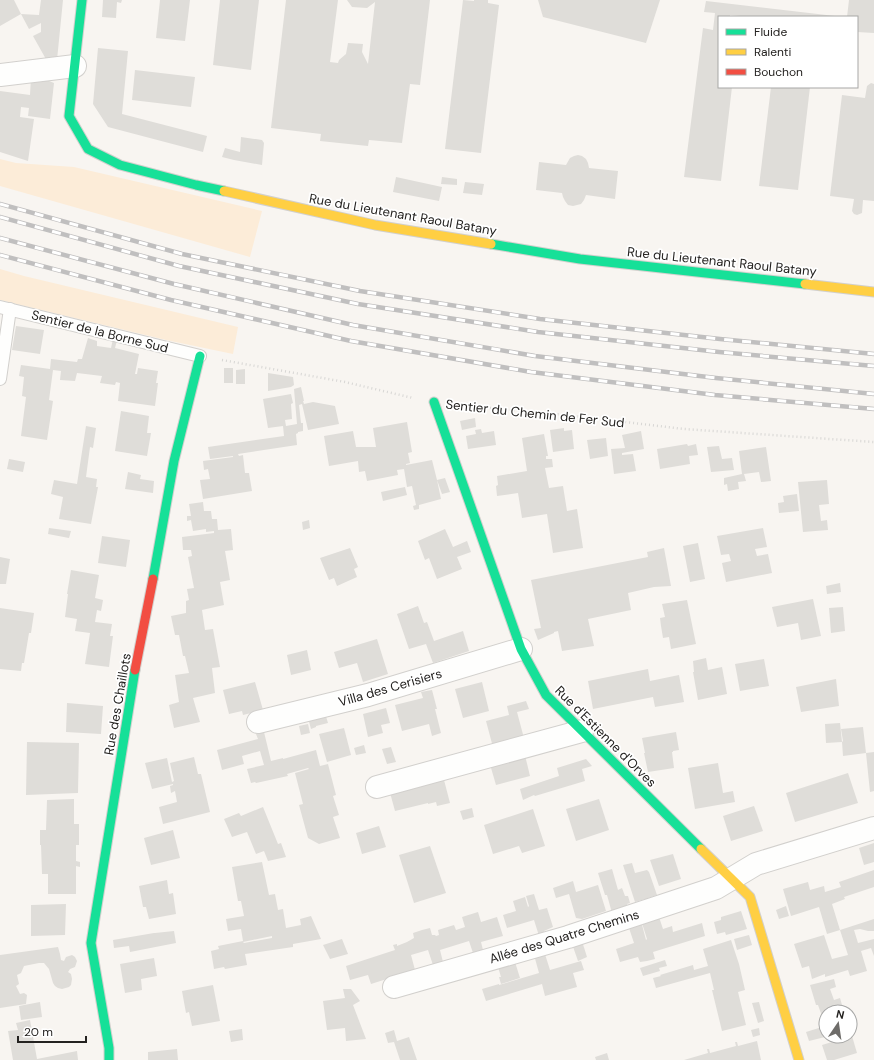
<svg xmlns="http://www.w3.org/2000/svg" width="874" height="1060" font-family="'DM Sans',sans-serif">
<style>
.green{fill:#fcecd8}
.building{fill:#dfddd9;fill-rule:evenodd}
.lines{fill:none;stroke-linecap:round;stroke-linejoin:round}
.lane-casing{stroke:#d2d0cd;stroke-width:14}
.street-casing{stroke:#d2d0cd;stroke-width:24}
.fast-casing{stroke:#d2d0cd;stroke-width:11}
.slow-casing{stroke:#d2d0cd;stroke-width:11}
.jam-casing{stroke:#d2d0cd;stroke-width:11}
.path{stroke:#d7d6d4;stroke-width:2.5;stroke-dasharray:1 3;stroke-linecap:butt}
.lane{stroke:#fefefd;stroke-width:12}
.street{stroke:#fefefd;stroke-width:22}
.fast{stroke:#16e098;stroke-width:9}
.slow{stroke:#ffcf43;stroke-width:9}
.jam{stroke:#f24e42;stroke-width:9}
.rail-casing{stroke:#c0bfbf;stroke-width:4.5}
.rail{stroke:#fff;stroke-width:3;stroke-dasharray:9;stroke-linecap:butt}
.labels{text-anchor:middle;stroke-width:3.5;stroke-linejoin:round;paint-order:stroke}
.street-label{font-size:13px;fill:#242220;stroke:#fff}
</style>
<rect width="100%" height="100%" fill="#f8f5f1"/>
<g class="green">
<polygon points="0,159 16,163 74,167 262,211 250,257 0,186"/>
<polygon points="0,269 24,276 238,327 233,354 166,340 0,300"/>
</g>
<g class="building">
<polygon points="0,0 14,0 21,14 0,26"/>
<polygon points="41,0 63,0 57,60 47,61 33,36 41,32 41,23 29,29 21,14 39,15"/>
<polygon points="103,0 122,0 121,3 117,2 116,18 102,17"/>
<polygon points="160,0 190,0 185,41 156,38"/>
<polygon points="220,0 259,0 251,70 213,65"/>
<polygon points="286,0 338,0 330,62 338,63 339,60 346,54 348,43 363,44 362,52 368,64 375,2 367,8 352,7 347,0 430,0 420,85 410,84 402,143 369,140 368,146 320,141 321,134 271,128"/>
<polygon points="463,0 474,1 474,0 488,0 488,3 499,5 481,153 445,149"/>
<polygon points="538,0 660,0 646,43 543,17"/>
<polygon points="849,0 874,0 874,33 857,32 857,17 847,17"/>
<polygon points="706,1 835,16 835,17 750,17 730,15 730,17 719,17 719,87 732,87 721,181 684,177 703,28 713,30 715,13 704,12"/>
<polygon points="98,48 128,51 122,114 207,136 203,152 108,127 93,104"/>
<polygon points="135,70 195,77 191,107 132,100"/>
<polygon points="37,76 54,83 50,119 28,116 29,108 21,107 20,117 34,119 28,161 0,152 0,91 30,95 31,77"/>
<polygon points="871,83 874,84 874,201 863,200 862,213 857,215 854,214 852,211 854,199 830,196 842,95 865,98 867,86"/>
<polygon points="771,87 810,87 798,190 759,186"/>
<polygon points="241,137 262,140 264,143 262,165 234,160 222,157 225,148 240,152"/>
<polygon points="578,155 582,156 586,159 588,163 589,168 618,171 615,199 586,195 584,200 581,204 573,206 568,205 565,201 563,197 562,193 536,190 539,162 566,165 570,158 574,156"/>
<polygon points="396,177 442,187 439,201 393,192"/>
<polygon points="442,177 457,179 457,185 441,184"/>
<polygon points="465,182 484,184 482,195 463,193"/>
<polygon points="16,326 44,330 40,354 12,350"/>
<polygon points="88,338 97,341 97,346 111,348 113,339 117,340 115,348 139,354 135,374 137,374 138,368 158,371 156,383 158,383 155,406 118,401 120,383 116,382 115,385 100,383 102,376 77,373 75,381 60,380 61,371 53,370 49,400 53,401 47,440 21,436 26,397 22,396 24,377 19,376 21,365 50,369 51,359 77,362 78,359 82,359"/>
<rect x="224" y="368" width="9" height="15"/>
<polygon points="245,369 245,384 236,384 236,370"/>
<polygon points="268,373 293,377 294,385 291,387 268,391"/>
<polygon points="301,387 304,401 303,401 304,404 313,402 335,406 339,424 308,430 302,404 299,405 301,423 303,423 303,431 298,432 298,433 296,434 297,445 238,454 239,456 243,455 245,473 249,473 252,491 203,499 200,480 210,479 208,469 204,470 203,461 233,457 233,456 210,459 208,447 284,436 283,426 268,428 263,399 291,394 293,403 291,404 292,419 285,420 286,426 297,424 294,389"/>
<polygon points="121,411 149,416 147,433 151,433 147,456 115,451"/>
<polygon points="475,418 476,427 462,430 460,421"/>
<polygon points="407,422 412,452 408,453 410,463 406,464 406,465 432,460 437,480 445,478 450,492 442,494 437,480 441,499 419,505 419,509 414,510 413,506 416,505 412,486 407,487 404,469 397,470 398,475 367,481 365,471 359,472 358,461 329,466 324,436 353,431 356,447 376,447 373,428"/>
<polygon points="86,426 96,428 93,448 90,447 86,477 97,479 96,487 98,487 91,524 59,519 63,497 51,494 54,480 77,484"/>
<polygon points="564,428 564,431 572,430 574,449 553,452 550,430"/>
<polygon points="481,429 482,433 494,431 496,445 468,449 466,436 476,434 475,430"/>
<polygon points="641,431 644,449 622,453 622,455 633,454 636,471 614,474 611,449 625,448 622,435"/>
<polygon points="544,434 548,456 546,456 546,459 552,459 553,467 545,468 549,488 563,486 567,511 577,509 583,548 553,553 547,514 522,518 518,493 497,496 496,486 498,485 497,476 527,471 522,438"/>
<polygon points="606,438 608,456 590,459 587,440"/>
<polygon points="687,444 688,446 696,444 698,455 689,456 690,464 660,469 657,449"/>
<polygon points="719,446 722,459 732,458 734,470 711,472 707,447"/>
<polygon points="766,447 771,481 761,482 759,472 744,474 746,481 738,482 739,489 728,491 727,484 724,485 724,478 742,474 739,451"/>
<polygon points="9,459 25,462 23,472 7,469"/>
<polygon points="128,472 141,475 140,479 154,481 153,493 125,489"/>
<polygon points="827,480 829,504 819,505 821,521 827,520 828,530 803,532 798,482"/>
<polygon points="405,487 407,495 383,501 381,492"/>
<polygon points="797,494 799,511 779,513 778,503 784,502 783,496"/>
<polygon points="203,502 204,511 211,511 212,519 217,519 218,530 231,529 233,550 225,551 230,580 220,582 224,605 202,610 205,630 213,629 220,667 212,668 215,693 193,698 200,722 174,728 169,705 179,702 175,675 189,673 185,656 183,656 179,635 175,635 171,616 186,613 186,601 189,600 187,589 194,588 188,557 192,556 191,550 183,550 182,537 214,533 214,531 206,532 206,529 193,531 191,520 187,521 187,516 191,516 189,504"/>
<polygon points="309,520 310,528 303,530 302,522"/>
<polygon points="49,528 71,531 69,538 48,534"/>
<polygon points="763,528 767,547 755,549 757,556 768,554 772,573 726,582 722,563 731,561 729,554 721,555 717,536"/>
<polygon points="445,529 453,547 467,541 471,552 457,557 462,569 437,579 429,558 425,560 418,541"/>
<polygon points="102,536 130,540 126,567 98,563"/>
<polygon points="698,543 705,579 690,582 683,546"/>
<polygon points="350,548 358,567 354,569 357,577 337,586 334,578 329,580 320,558"/>
<polygon points="664,548 671,586 654,587 628,593 631,610 588,619 594,646 562,651 558,631 554,632 554,633 538,640 534,629 541,628 531,580 648,557 647,552"/>
<polygon points="0,557 10,559 6,584 0,584"/>
<polygon points="71,570 99,575 95,598 103,600 101,611 97,610 95,622 112,624 110,636 113,636 109,667 85,664 90,633 75,631 77,619 65,617 68,594 67,594"/>
<polygon points="840,583 841,592 827,594 826,586"/>
<polygon points="813,599 821,636 801,640 798,623 777,627 772,607"/>
<polygon points="687,600 696,644 671,649 669,637 663,638 661,626 660,618 665,617 662,604"/>
<polygon points="418,606 424,623 427,622 434,641 463,631 469,651 433,663 426,644 409,649 397,614"/>
<polygon points="843,607 845,631 831,633 829,608"/>
<polygon points="0,608 34,613 31,633 29,633 24,663 22,663 21,671 0,669"/>
<polygon points="377,639 388,674 363,682 357,663 339,668 334,652"/>
<polygon points="307,650 311,670 291,675 287,655"/>
<polygon points="706,658 708,670 722,667 727,694 698,700 693,672 694,672 693,661"/>
<polygon points="764,659 769,686 740,691 735,664"/>
<polygon points="648,669 650,681 679,675 684,702 655,707 653,697 593,709 588,681"/>
<polygon points="836,679 839,706 801,712 796,687"/>
<polygon points="255,682 263,710 243,715 242,711 229,714 223,690"/>
<polygon points="482,682 489,711 463,718 455,689"/>
<polygon points="432,690 437,709 435,709 441,733 432,736 429,724 402,731 395,705 423,698 421,692"/>
<polygon points="526,701 529,709 517,712 525,742 494,751 486,721 509,715 507,706"/>
<polygon points="67,703 103,706 101,734 66,732"/>
<polygon points="386,708 390,723 381,725 383,733 368,737 363,714"/>
<polygon points="325,713 328,723 316,726 316,727 311,729 308,718"/>
<polygon points="840,723 842,742 843,741 841,729 863,727 866,753 874,752 874,791 870,792 866,753 843,756 842,742 826,743 825,724"/>
<polygon points="308,724 310,733 301,735 299,726"/>
<polygon points="344,728 351,755 327,762 319,734"/>
<polygon points="264,732 271,761 283,758 283,759 316,750 320,766 328,764 336,795 333,796 339,815 333,817 340,838 319,844 308,838 299,805 303,804 295,773 309,769 308,768 287,774 288,776 256,783 255,782 251,783 247,769 264,765 260,751 242,756 244,764 222,770 217,750 258,739 256,734"/>
<polygon points="676,732 679,750 673,751 673,752 672,752 674,768 648,772 644,753 645,753 642,738"/>
<polygon points="27,742 79,743 78,793 26,795"/>
<polygon points="364,745 366,753 356,755 354,748"/>
<polygon points="391,747 396,762 387,764 382,749"/>
<polygon points="524,751 530,776 496,785 489,761"/>
<polygon points="194,757 198,774 201,774 210,812 163,824 159,807 177,802 175,791 171,793 170,786 173,785 173,784 152,789 145,763 167,758 172,782 174,781 170,763"/>
<polygon points="586,759 592,766 582,769 585,781 535,796 534,795 523,800 520,789 559,776 557,768"/>
<polygon points="718,763 723,793 733,791 735,802 695,809 688,768"/>
<polygon points="848,773 858,803 795,822 786,793"/>
<polygon points="444,780 450,803 437,806 436,802 428,804 428,803 395,811 389,789"/>
<polygon points="74,799 74,824 79,824 79,845 76,845 76,861 80,862 80,867 76,866 76,894 48,894 48,874 42,874 41,845 40,845 40,830 46,830 47,800"/>
<polygon points="599,799 609,830 576,841 566,809"/>
<polygon points="754,806 763,831 731,841 723,816"/>
<polygon points="263,807 278,844 281,843 286,857 268,861 264,851 256,854 247,832 232,837 224,819 239,813 241,816"/>
<polygon points="472,808 474,817 463,820 460,811"/>
<polygon points="533,809 545,846 522,853 519,846 493,854 484,825"/>
<polygon points="379,826 386,847 362,854 356,833"/>
<polygon points="173,830 180,858 151,865 144,838"/>
<polygon points="874,843 874,862 864,865 859,848"/>
<polygon points="430,846 446,893 414,903 399,855"/>
<polygon points="673,854 681,879 659,886 650,860"/>
<path d="M262,862l7,33 6,-1 3,16 5,-1 3,19 15,-3 -1,-6 11,-3 10,23 -28,5v3l-48,7 2,11 -22,4 -1,-2 -10,2 -3,-18 8,-2 -1,-3 25,-5 -2,-12 -13,2 -2,-12 18,-3 -3,-15h-3l-6,-34zM272,936v2l-28,5 -1,-1z"/>
<polygon points="632,863 635,873 647,870 649,872 657,895 648,898 649,901 646,902 645,899 635,902 623,865"/>
<polygon points="612,869 618,890 622,888 625,896 628,896 630,903 627,904 628,909 612,913 607,895 605,895 598,873"/>
<polygon points="874,870 874,887 844,897 845,899 832,904 840,930 827,934 819,907 791,916 783,889 808,882 810,890 824,886 825,892 841,887 839,882"/>
<polygon points="167,880 169,894 173,893 176,914 149,919 146,907 143,907 139,886"/>
<polygon points="573,881 576,892 598,885 606,911 582,919 576,918 569,894 556,898 553,888"/>
<polygon points="534,894 539,910 547,908 553,927 544,931 546,937 540,939 534,920 507,928 503,915 516,911 513,901 525,897 528,907 529,906 526,896"/>
<polygon points="66,904 65,935 31,936 31,905"/>
<polygon points="786,906 789,916 779,919 776,910"/>
<polygon points="741,911 747,929 726,935 725,932 717,934 714,922 721,920 721,917"/>
<polygon points="478,912 481,922 497,917 503,936 481,942 483,950 473,953 469,941 440,950 443,962 433,965 428,950 411,955 415,970 371,984 368,975 350,980 346,966 395,950 393,945 397,944 397,946 407,942 414,938 413,933 422,930 430,928 432,935 435,935 436,936 439,935 438,930 454,925 456,930 465,927 462,917"/>
<polygon points="658,914 663,929 672,926 673,932 702,923 705,936 653,952 655,959 647,961 640,962 638,957 620,962 616,949 634,943 628,925 641,921 646,940 647,939 641,920"/>
<polygon points="874,919 874,931 868,931 860,929 854,930 858,943 874,939 874,956 871,948 861,951 867,971 850,976 848,970 825,977 825,974 812,979 809,966 802,968 794,944 824,935 832,959 848,955 840,930"/>
<polygon points="174,931 176,943 130,952 129,946 114,948 113,940 154,933 155,933"/>
<polygon points="749,935 752,945 737,950 734,939"/>
<polygon points="581,938 587,957 578,961 571,941"/>
<polygon points="342,939 348,954 330,959 323,945"/>
<polygon points="731,940 739,964 745,990 738,992 746,1025 722,1031 712,990 714,990 710,973 656,988 653,978 661,976 660,975 693,965 694,970 708,966 703,949"/>
<polygon points="58,947 60,954 61,960 64,961 66,957 72,955 75,957 77,961 75,967 70,969 68,972 71,974 72,979 71,985 69,987 62,989 58,988 55,986 53,983 49,969 44,963 39,963 24,966 21,973 17,975 19,984 16,986 20,994 24,993 27,995 26,1004 0,1008 0,955"/>
<polygon points="544,951 550,970 581,961 584,970 573,973 577,987 545,996 542,984 486,1001 482,989 499,984 499,985 539,973 534,955"/>
<polygon points="154,958 157,976 141,979 142,990 125,993 120,964"/>
<polygon points="665,960 667,966 659,968 660,971 643,976 640,968"/>
<polygon points="515,962 520,978 501,984 499,977 501,977 498,967"/>
<polygon points="834,979 836,987 830,989 834,1000 840,998 844,1012 826,1012 826,1022 824,1022 818,1005 816,1005 810,985"/>
<polygon points="213,985 220,1021 192,1026 189,1012 186,1013 182,991"/>
<polygon points="343,989 351,989 360,1001 353,1005 366,1039 346,1041 345,1028 327,1030 323,1001 345,998"/>
<polygon points="40,1002 42,1017 21,1020 19,1006"/>
<polygon points="759,1002 764,1021 758,1023 752,1003"/>
<polygon points="30,1020 37,1059 77,1051 78,1060 13,1060 8,1031 18,1030 16,1023"/>
<polygon points="822,1027 825,1037 809,1041 806,1032"/>
<polygon points="759,1028 760,1035 753,1037 751,1030"/>
<polygon points="242,1029 243,1040 231,1042 229,1031"/>
<polygon points="394,1030 397,1041 409,1037 417,1060 400,1060 394,1042 388,1043 385,1033"/>
<polygon points="852,1036 857,1053 834,1060 827,1060 822,1045"/>
<polygon points="757,1041 761,1060 684,1060 708,1053 707,1049 709,1049 710,1053 736,1046 735,1042 737,1042 738,1046"/>
<polygon points="177,1049 178,1060 148,1060 148,1052"/>
<polygon points="607,1053 609,1060 596,1060 595,1057"/>
</g>
<g class="lines">
<g class="lane-casing">
<g id="lane">
<polyline points="0,307 200,356"/>
<polyline points="0,379 10,309"/>
</g>
</g>
<g class="street-casing">
<g id="street">
<polyline points="0,75 75,66"/>
<polyline points="258,722 368,695 521,649"/>
<polyline points="377,787 582,731"/>
<polyline points="394,987 568,937 716,888 756,864 874,828"/>
</g>
</g>
<g class="fast-casing">
<g id="fast">
<polyline points="82,0 69,116 88,149 120,165 196,185 224,191"/>
<polyline points="491,244 580,259 805,284"/>
<polyline points="434,402 521,649 546,695 701,849"/>
<polyline points="153,579 174,461 200,356"/>
<polyline points="109,1060 109,1048 91,943 135,670"/>
</g>
</g>
<g class="slow-casing">
<g id="slow">
<polyline points="224,191 375,225 491,244"/>
<polyline points="805,284 874,292"/>
<polyline points="701,849 750,897 799,1060"/>
</g>
</g>
<g class="jam-casing">
<polyline id="jam" points="135,670 153,579"/>
</g>
<g class="path">
<polyline points="222,360 345,382 413,398"/>
<polyline points="458,405 566,415 684,429 874,442"/>
</g>
<use href="#lane" class="lane"/>
<use href="#street" class="street"/>
<use href="#fast" class="fast"/>
<use href="#slow" class="slow"/>
<use href="#jam" class="jam"/>
<g class="rail-casing">
<g id="rail">
<polyline points="0,204 182,254 360,291 540,319 720,339 874,354"/>
<polyline points="0,217 179,266 358,304 538,332 719,352 874,366"/>
<polyline points="0,238 174,284 353,325 535,356 716,378 874,394"/>
<polyline points="0,255 171,300 351,341 531,372 715,395 874,409"/>
</g>
</g>
<use href="#rail" class="rail"/>
</g>
<g class="labels">
<g class="street-label">
<text transform="translate(403 214) rotate(10)" y="5">Rue du Lieutenant Raoul Batany</text>
<text transform="translate(722 261) rotate(6)" y="5">Rue du Lieutenant Raoul Batany</text>
<text transform="translate(100 331) rotate(14)" y="5">Sentier de la Borne Sud</text>
<text transform="translate(535 413) rotate(6)" y="5">Sentier du Chemin de Fer Sud</text>
<text transform="translate(390 687) rotate(-16)" y="5">Villa des Cerisiers</text>
<text transform="translate(117 704) rotate(-80)" y="5">Rue des Chaillots</text>
<text transform="translate(606 736) rotate(45)" y="5">Rue d'Estienne d'Orves</text>
<text transform="translate(564 936) rotate(-17)" y="5">Allée des Quatre Chemins</text>
</g>
</g>
<rect x="718" y="16" width="140" height="72" fill="#ffffff" stroke="#a7a7a6"/>
<rect x="726" y="29" width="20" height="6" fill="#16e098" stroke="#a7a7a6"/>
<text x="754" y="36" font-size="12" fill="#242220">Fluide</text>
<rect x="726" y="49" width="20" height="6" fill="#ffcf43" stroke="#a7a7a6"/>
<text x="754" y="56" font-size="12" fill="#242220">Ralenti</text>
<rect x="726" y="69" width="20" height="6" fill="#f24e42" stroke="#a7a7a6"/>
<text x="754" y="76" font-size="12" fill="#242220">Bouchon</text>
<g transform="translate(838 1024) rotate(13)"><circle r="19" fill="#ffffff" stroke="#a7a7a6"/>
<path d="M0-3L7 15L0 10L-7 15Z" fill="#6e6c69"/>
<text y="-6" font-size="11" font-weight="bold" text-anchor="middle" fill="#242220">N</text>
</g>
<path d="M18 1036v6h68v-6" fill="none" stroke="#242220" stroke-width="2"/>
<text x="24" y="1036" font-size="12" fill="#242220" stroke="#ffffff" stroke-width="3" paint-order="stroke">20 m</text>
</svg>
